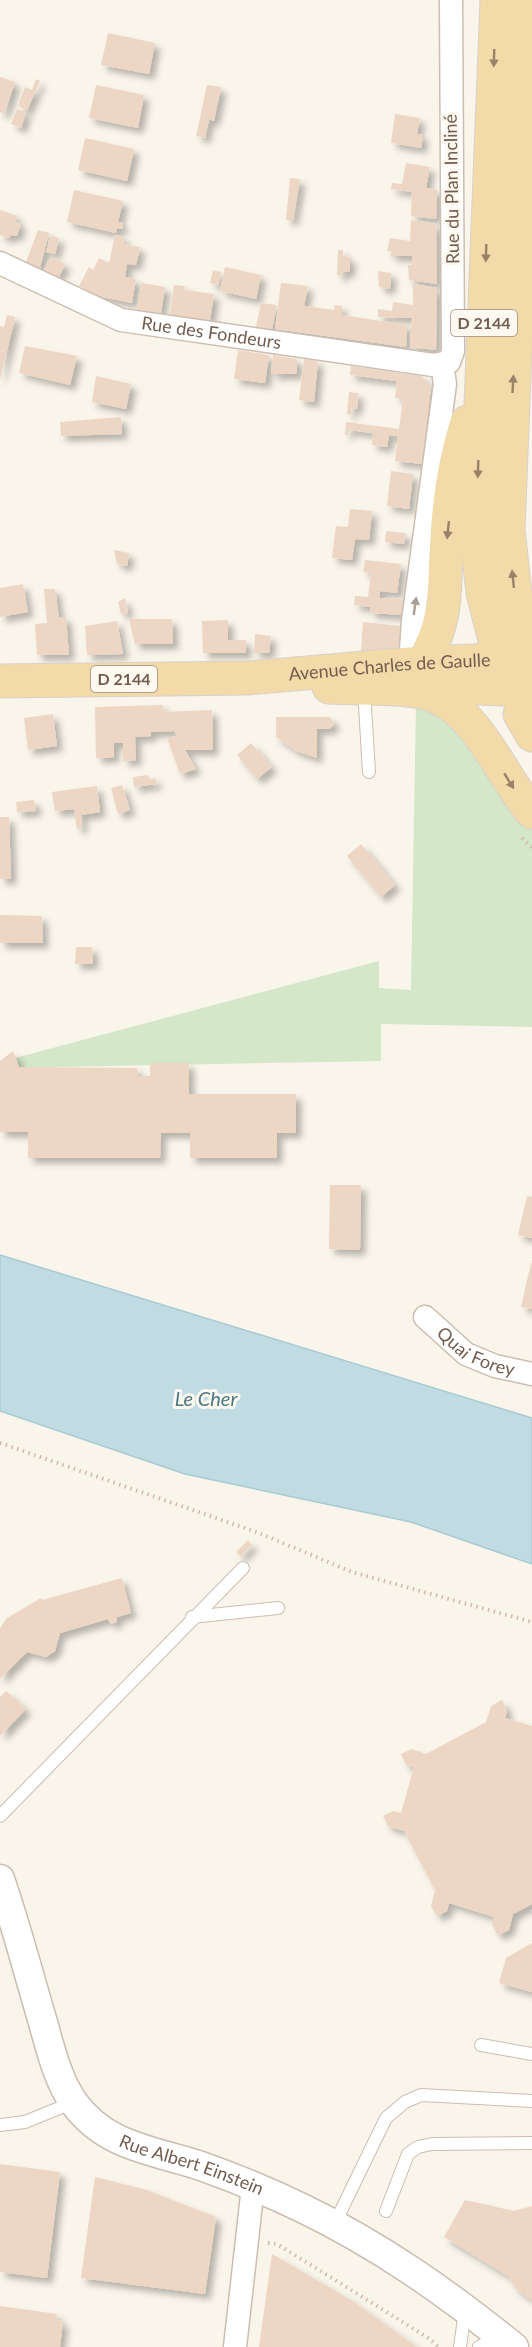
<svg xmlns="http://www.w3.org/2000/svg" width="532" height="2347" font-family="Lato,sans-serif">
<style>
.green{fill:#d4e7c9}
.water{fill:#c0dce2;stroke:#a7cbd3;stroke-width:1.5}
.building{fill:#edd6c4;filter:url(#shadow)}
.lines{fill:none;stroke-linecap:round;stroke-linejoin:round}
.service-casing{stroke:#ccbdb0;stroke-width:14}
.minor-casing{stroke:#ccbdb0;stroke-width:25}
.tertiary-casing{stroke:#ccbdb0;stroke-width:31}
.primary-casing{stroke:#d8d2ce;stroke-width:35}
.path{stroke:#d2b9a7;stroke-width:4;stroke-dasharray:1.5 4.5;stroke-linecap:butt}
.service{stroke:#fff;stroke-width:12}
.minor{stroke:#fff;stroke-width:22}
.tertiary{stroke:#fff;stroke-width:28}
.primary{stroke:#f2daa9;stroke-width:33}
.oneway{fill:#99826a}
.oneway2{fill:#ab9e95}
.labels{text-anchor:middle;stroke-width:6;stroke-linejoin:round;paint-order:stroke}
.shield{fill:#fdf8f0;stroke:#9c8c7f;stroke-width:1.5}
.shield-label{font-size:16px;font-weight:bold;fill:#735d4f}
.street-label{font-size:18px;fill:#735d4f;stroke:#fdf8f0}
.water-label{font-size:20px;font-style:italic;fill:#4c7883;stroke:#fdf8f0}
</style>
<defs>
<filter id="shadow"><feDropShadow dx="5.5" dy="5.5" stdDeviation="3" flood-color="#0004"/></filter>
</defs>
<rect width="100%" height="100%" fill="#faf5ea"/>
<polygon class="green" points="416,702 471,741 532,828 532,1027 381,1024 381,1061 0,1068 0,1062 379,961 379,988 411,990"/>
<polygon class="water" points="0,1255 532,1418 532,1564 411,1522 185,1474 0,1411"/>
<g class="building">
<polygon points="108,33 155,43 149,74 101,65"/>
<polygon points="0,77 15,82 4,114 0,112"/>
<polygon points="36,79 40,81 27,110 18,106 25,87 32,90"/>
<polygon points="96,85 144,95 138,128 89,118"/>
<polygon points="207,85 221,87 214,121 209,119 205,138 196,136"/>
<polygon points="17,109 26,112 21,128 11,124"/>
<polygon points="395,114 420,118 417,134 423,135 421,148 391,143"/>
<polygon points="85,138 134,149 127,181 78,170"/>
<polygon points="406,163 430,167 426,188 437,190 436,219 411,216 412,192 391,189 392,183 402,184"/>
<polygon points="290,178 300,179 293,220 286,220"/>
<polygon points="74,190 123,201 118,222 123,223 122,229 117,228 116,233 67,222"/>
<polygon points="0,210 17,216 15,222 21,224 17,236 11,235 9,238 0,235"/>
<polygon points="411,220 436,224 437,284 409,280 408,265 412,265 412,256 391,256 391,251 387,251 390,238 410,241"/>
<polygon points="38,230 49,233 40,268 26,262"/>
<polygon points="115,235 124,237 123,244 140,247 136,265 127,264 125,277 136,279 132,303 102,297 79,286 89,267 93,270 99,258 109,263"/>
<polygon points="50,236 59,238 55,254 46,252"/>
<polygon points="338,250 343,250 343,256 350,257 350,272 343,271 342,276 337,275"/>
<polygon points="51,257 65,264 59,277 44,270"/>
<polygon points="225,267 261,275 256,299 220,291"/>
<polygon points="213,270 221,272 218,285 210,283"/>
<polygon points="378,271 391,273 390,289 379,287"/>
<polygon points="142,283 165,287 161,313 137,310"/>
<polygon points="281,283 308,286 304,306 334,310 335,305 342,306 342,315 407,325 406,347 275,329"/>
<polygon points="413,284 437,288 436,350 410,347 412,318 378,317 378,309 392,311 393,302 413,305"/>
<polygon points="174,285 185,286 184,290 214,294 210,320 170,315"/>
<polygon points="261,303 277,305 272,329 256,327"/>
<polygon points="7,315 15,317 0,380 0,326 4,327"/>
<polygon points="25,346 77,356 70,385 19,373"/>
<polygon points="238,350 269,355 265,383 234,379"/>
<polygon points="273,355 297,359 297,374 271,374"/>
<polygon points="304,359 318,361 314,402 299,400"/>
<polygon points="351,366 422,376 431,387 422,464 395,461 398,436 389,435 387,447 372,445 373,433 349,430 348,435 345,435 346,422 399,429 403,399 395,398 397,381 350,375"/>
<polygon points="96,376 131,384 126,409 92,402"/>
<polygon points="349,392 358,393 357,409 351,408 351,415 347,414"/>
<polygon points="121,417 122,434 61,436 60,422"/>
<polygon points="391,471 413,474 409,509 387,506"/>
<polygon points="350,509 372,511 369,540 355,539 352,560 332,558 336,526 348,527"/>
<polygon points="386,531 405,533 404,544 385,542"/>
<polygon points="114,550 129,553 127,566 117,564"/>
<polygon points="365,560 401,564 397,593 380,591 379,598 405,599 404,615 370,613 371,607 354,605 355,596 368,597 371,573 363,572"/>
<polygon points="23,584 28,612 0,617 0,588"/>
<polygon points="44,589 55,589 59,618 66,617 69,655 37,655 35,624 47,623"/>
<polygon points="125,598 128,613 121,614 118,602"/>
<polygon points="129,619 172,619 173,644 135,644"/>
<polygon points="228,620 228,640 246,640 246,653 203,653 202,621"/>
<polygon points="117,621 123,654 87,655 85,626"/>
<polygon points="363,622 402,626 399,651 361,652"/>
<polygon points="255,634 271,636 269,653 254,653"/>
<polygon points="163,705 164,712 212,710 213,750 185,750 196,769 180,774 167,738 177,736 174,731 151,732 151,736 135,737 136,760 123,761 123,743 114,743 114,757 96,758 95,707"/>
<polygon points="53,714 57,746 28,750 24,718"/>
<polygon points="276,717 330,717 334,724 330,729 317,729 317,758 296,751 276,737"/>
<polygon points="251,743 272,767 257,779 237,755"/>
<polygon points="148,775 150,780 155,778 157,784 134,787 133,777"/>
<polygon points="122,785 130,810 118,814 111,788"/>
<polygon points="97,786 100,812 81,815 82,828 77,829 74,809 55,811 52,792"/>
<polygon points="34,800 36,811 17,812 16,802"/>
<polygon points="0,817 9,817 11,879 0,879"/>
<polygon points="361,844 395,885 381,897 347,856"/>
<polygon points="0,915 42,916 43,943 0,943"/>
<polygon points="76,947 92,947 93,964 75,964"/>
<polygon points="13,1051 19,1067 137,1068 138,1076 150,1076 150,1063 189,1063 189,1094 296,1094 296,1133 277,1133 277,1158 190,1158 190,1133 161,1133 160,1158 28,1158 28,1132 0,1132 0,1061"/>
<polygon points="330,1185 361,1185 360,1250 329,1249"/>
<polygon points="527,1196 532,1197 532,1238 518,1235"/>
<polygon points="531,1263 532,1263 532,1309 521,1307"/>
<polygon points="248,1540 252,1545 241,1557 236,1552"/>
<polygon points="122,1578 131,1613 117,1617 117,1622 111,1624 108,1619 60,1633 55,1651 46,1657 27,1652 0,1679 0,1628 7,1618 41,1598 42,1600"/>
<polygon points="6,1691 26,1709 0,1736 0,1697"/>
<polygon points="502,1700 507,1711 505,1718 532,1726 532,1904 513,1914 509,1930 498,1935 492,1925 494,1917 449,1903 447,1911 437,1916 431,1906 435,1890 404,1831 388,1826 383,1816 393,1811 401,1813 414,1767 406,1765 401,1754 412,1749 426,1754 486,1722 491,1706"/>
<polygon points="532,1943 532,1992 499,1983 506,1958"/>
<polygon points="0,2164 60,2172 47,2278 0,2272"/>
<polygon points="95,2177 147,2190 216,2217 205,2294 81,2278"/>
<polygon points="465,2200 514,2211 532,2206 532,2300 516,2289 508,2276 444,2237"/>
<polygon points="272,2254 351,2300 417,2347 259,2347"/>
<polygon points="0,2306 57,2314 56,2320 63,2321 60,2347 0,2347"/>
</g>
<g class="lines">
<g class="service-casing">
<g id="service">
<polyline points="364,690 369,772"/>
<polyline points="192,1617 278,1608"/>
<polyline points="0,1816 243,1568"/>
<polyline points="481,2045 532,2054"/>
<polyline points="0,2125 25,2122 74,2102"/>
<polyline points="386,2211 408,2154 418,2147 432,2144 532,2143"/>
<polyline points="334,2225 386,2118 405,2102 421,2095 532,2101"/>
<polyline points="460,2347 465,2311"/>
<polyline points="479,2347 486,2343 500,2341"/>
</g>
</g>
<g class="minor-casing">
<g id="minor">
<path id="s1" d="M0,263l121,57 312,45 16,-3 4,-11 -2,-351"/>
<polyline points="399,673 410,664 413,621 445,384 442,364"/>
<path id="s2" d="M425,1317l41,37 29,12 37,8"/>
<polyline points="235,2347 253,2186"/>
</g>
</g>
<g class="tertiary-casing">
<g id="tertiary">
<path id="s3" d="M0,1879c16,46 28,93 42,140 8,28 15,60 32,84 32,44 79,47 127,63 34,12 68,26 101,42 77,37 145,85 212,139"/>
</g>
</g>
<g class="primary-casing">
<g id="primary">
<polyline points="526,636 515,593 508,530 529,0"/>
<polyline points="496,644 483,593 476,530 497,0"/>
<path d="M422,664c28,-46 21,-75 25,-125 2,-40 8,-79 20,-117"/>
<path id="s4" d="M0,681l248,-3 162,-14 122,-6"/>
<polyline points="423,686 532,690"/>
<path d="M329,687c28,2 71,-1 97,6 51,14 74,82 106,119"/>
<polyline points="520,714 532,735"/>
</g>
</g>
<g class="path">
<polyline points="522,838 532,848"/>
<polyline points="0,1443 259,1533 352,1572 532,1622"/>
<polyline points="268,2243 277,2244 430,2339 438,2347"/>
</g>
<use href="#service" class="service"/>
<use href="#minor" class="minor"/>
<use href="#tertiary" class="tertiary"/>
<use href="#primary" class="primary"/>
</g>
<defs><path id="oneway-solid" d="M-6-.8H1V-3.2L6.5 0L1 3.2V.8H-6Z" transform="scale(1.5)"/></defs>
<g class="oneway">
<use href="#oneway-solid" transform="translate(494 58) rotate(92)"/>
<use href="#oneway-solid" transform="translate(486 253) rotate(92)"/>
<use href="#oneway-solid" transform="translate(513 384) rotate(-87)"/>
<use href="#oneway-solid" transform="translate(478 469) rotate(92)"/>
<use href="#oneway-solid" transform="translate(448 530) rotate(96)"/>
<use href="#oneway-solid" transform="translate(513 579) rotate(-96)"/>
<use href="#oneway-solid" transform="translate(509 781) rotate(58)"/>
</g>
<use class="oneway2" href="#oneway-solid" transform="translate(415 606) rotate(-82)"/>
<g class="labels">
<g class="shield">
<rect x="451" y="310" width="66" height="26" rx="4.5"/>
<rect x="91" y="666" width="66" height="26" rx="4.5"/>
</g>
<g class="shield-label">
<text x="484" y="329">D 2144</text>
<text x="124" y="685">D 2144</text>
</g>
<g class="street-label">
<text transform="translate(452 189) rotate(-91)" y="6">Rue du Plan Incliné</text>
<text dy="6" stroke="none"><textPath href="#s1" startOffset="225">Rue des Fondeurs</textPath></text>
<text dy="6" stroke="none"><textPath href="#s4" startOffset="390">Avenue Charles de Gaulle</textPath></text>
<text dy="6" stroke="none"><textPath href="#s2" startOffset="63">Quai Forey</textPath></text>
<text dy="6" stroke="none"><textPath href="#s3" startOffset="372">Rue Albert Einstein</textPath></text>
</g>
<g class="water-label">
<text x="206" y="1406">Le Cher</text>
</g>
</g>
</svg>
